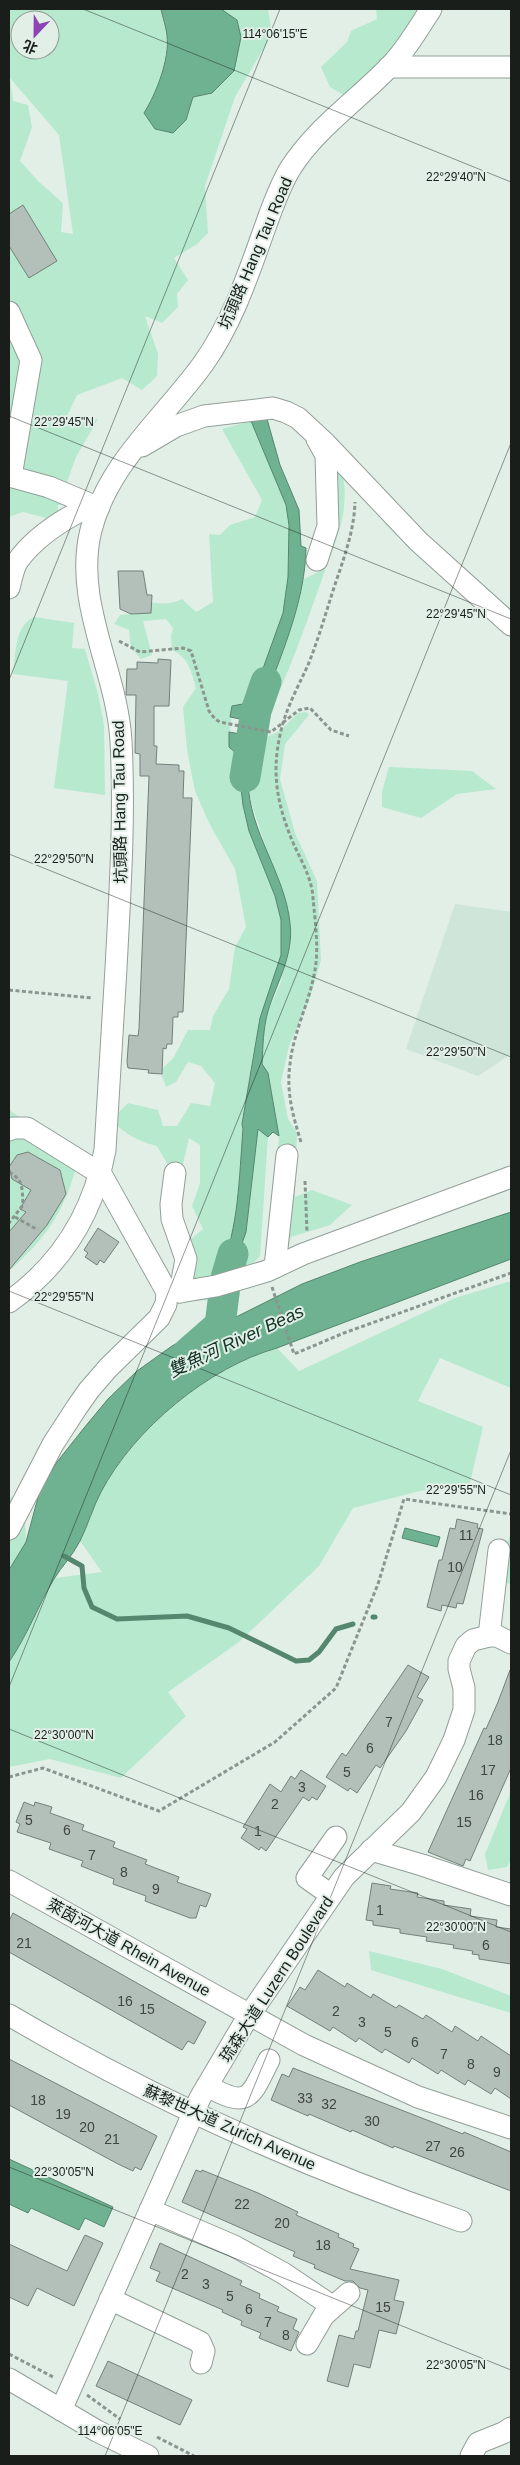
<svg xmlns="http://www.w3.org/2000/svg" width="520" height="2465" font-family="Helvetica,'Noto Sans SC',sans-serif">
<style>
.built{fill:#cfe5d9}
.green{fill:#b7e9cf;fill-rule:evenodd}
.water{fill:#6fb291;stroke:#55866e}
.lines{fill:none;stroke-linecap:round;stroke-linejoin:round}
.stream{stroke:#55866e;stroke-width:5}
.river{stroke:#6fb291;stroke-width:31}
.building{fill:#b3c0b9;stroke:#74807a}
.minor-casing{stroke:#929f98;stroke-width:23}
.path{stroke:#8b958f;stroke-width:3;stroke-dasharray:4 2.5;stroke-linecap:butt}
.minor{stroke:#fff;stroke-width:21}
.ticks{fill:none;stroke:#191e1b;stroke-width:1;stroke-opacity:0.45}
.labels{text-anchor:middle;stroke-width:4;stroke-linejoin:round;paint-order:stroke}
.number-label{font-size:14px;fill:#404642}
.street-label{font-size:16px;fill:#191e1b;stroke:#e1efe7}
.water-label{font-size:18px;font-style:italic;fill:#133325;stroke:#e1efe7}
.ticks-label{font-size:12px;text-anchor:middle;fill:#191e1b;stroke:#e1efe7;stroke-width:4;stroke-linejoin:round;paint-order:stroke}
</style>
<rect width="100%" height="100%" fill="#e1efe7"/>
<polygon class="built" points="455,904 511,912 511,1054 478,1076 406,1049"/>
<g class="green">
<path d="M9,9h152c2,9 7,21 6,30 -1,27 -9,52 -23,74l42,7 7,-23 19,-4 25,-73 -16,-11h47l4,25 -37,63 -30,89 3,47 -11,11 -23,14 14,22 -11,14 1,13 -16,16 -17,-7 13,38 -1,22 -15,14 -20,-12 -45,17 -15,32 36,-8 -22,38 -9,25 7,6 -7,17h-9v16l-35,-9 -14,5zM20,20h30v30h-30zM10,78l49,57 14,99 -12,-2 2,-29 -25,-22 -18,-20 12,-34 -4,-22 -15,-4z"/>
<polygon points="376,9 427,9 354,101 330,87 321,67 347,42 351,31 377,19"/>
<path d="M251,421l35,84 3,20 -1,52 -5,36 -4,16 -27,70 -2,5 -18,2 -3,41 8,7 6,51 6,26 26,65 6,24v33l-39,171 1,5c-5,56 -5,123 -36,171l-11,1 -12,-24 -1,-31 20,-17 -11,-23 8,-23v-38l-11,-7 -6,26 -14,3 -12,-21c-20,-5 -32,-12 -46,-26l17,-17 30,7 5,16h14l14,-23 19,3 5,-23 -14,-17 -13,-4 -12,20 -10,5 -6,-16 14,-14 14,-27h22l3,-14 16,-27 6,-42 11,-20 -11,-58 -26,-46 -14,-32 -8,-41 -4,-43 13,-19c-5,-17 -7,-30 -24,-38l-1,-14 2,-8 -7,-9 -23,2 9,34 -11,4 -10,-11 -2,-18 -15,-6 6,-9 16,-2 5,-12c13,2 29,5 41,-2l14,13 17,-10 -4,-68 11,1 10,-10 25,-8 7,-17 -40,-71z"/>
<path d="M334,469l9,7c7,39 -9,68 -21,103 -16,45 -31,89 -52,132l-6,-6 2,-7 38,-119 16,-8 11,-25z"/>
<path d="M34,617l40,6 -2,25 13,1 13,45 6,31 1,70 -51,-7 14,-107 -55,-7c3,-20 1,-48 21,-57z"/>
<polygon points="306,712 309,715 285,744 280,779 295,833 317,881 321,960 310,998 289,1046 281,1082 288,1119 297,1133 295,1197 312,1190 352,1205 330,1225 291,1237 288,1249 282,1253 271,1242 279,1136 268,1073 262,1064 263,1027 269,1009 281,982 291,925 251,802 248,780 254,755 258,754 264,738 280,731 298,713"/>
<polygon points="389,767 472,771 496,789 457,794 421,818 382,807 382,792"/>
<path d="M9,1110l51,34 16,23c-12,46 -32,73 -67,104z"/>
<polygon points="258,1129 268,1137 260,1256 248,1269 237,1271 239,1252 246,1232"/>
<path d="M511,1281v107l-71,-30 -22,43 65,26 -13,56 -50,8 -67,17 -34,58 -80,76 -71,50 18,24 -65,62 -71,-19 -41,8v-105l10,-15 36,-69 47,-6 -22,-31c7,-16 13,-33 21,-49 32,-62 108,-125 176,-144l22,23 156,-73z"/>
<polygon points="9,1497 24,1501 26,1542 9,1570"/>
<polygon points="511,1532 511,1584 504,1582 502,1558"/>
<polygon points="511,1791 511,1860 507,1867 488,1870 485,1854"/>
<polygon points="369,1951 442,1969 511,1996 511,2013 371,1970"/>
</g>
<g class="water">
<path d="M161,9h60l16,11 4,17 -7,34 -22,22 -19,4 -7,23 -13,13 -18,-4 -11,-16c12,-19 26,-54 23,-78 -1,-8 -4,-17 -6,-26z"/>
<path d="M267,419l13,46 19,45 2,36 5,2c-1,51 -22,100 -40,148l-2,9 6,6 -4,13 -36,-7 2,-11 16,-3 4,-4 31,-86 5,-36 1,-52 -3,-20 -35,-84z"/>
<path d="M229,732l35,6 -3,15 -6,2c-3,8 -7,17 -7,26 1,51 37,93 42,142 4,32 -13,59 -22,88 -5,18 -5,35 -6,53l6,9 11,63 -6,-4 -5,5 -10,-8 -12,103 -7,20 -2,19h-17c19,-43 19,-94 23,-142l-1,-5 18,-106 21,-63v-35l-6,-24 -26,-65 -6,-26 -6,-51 -8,-7z"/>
<path d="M511,1212v47l-234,89c-68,19 -143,81 -176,144 -8,15 -13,33 -21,49 -7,14 -18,25 -26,38 -16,27 -27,57 -45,83v-92l17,-28 14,-52 17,-28 27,-34 24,-29 29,-28 35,-25 26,-14 22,-7 82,-41 58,-22z"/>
<polygon points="405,1528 440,1537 437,1547 402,1538"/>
<polygon points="9,2159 113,2207 104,2227 85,2218 79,2230 31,2208 28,2213 9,2204"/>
</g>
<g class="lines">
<g class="stream">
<polyline points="64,1556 82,1566 84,1588 92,1607 117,1619 187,1616 229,1628 296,1661 309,1660 319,1652 336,1629 353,1624"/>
<polyline points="373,1617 375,1617"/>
</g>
<g class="river">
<polyline points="245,777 256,711 266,682"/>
<polyline points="188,1353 220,1325 226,1278 233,1254"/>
</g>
</g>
<g class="building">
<polygon points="23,205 57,261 29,278 9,246 9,214"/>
<polygon points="118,571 143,571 147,595 152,595 151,613 131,614 120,609"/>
<polygon points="158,659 171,660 169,706 154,706 154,746 157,746 156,764 179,765 179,771 184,771 183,798 192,798 183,1012 178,1012 178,1017 173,1017 172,1044 167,1044 166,1049 163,1048 162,1074 148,1073 149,1070 128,1068 127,1062 129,1035 138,1036 139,1029 149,776 140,776 140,754 135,753 136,695 126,695 127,669 137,669 137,662 158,663"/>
<polygon points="28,1152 60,1170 66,1194 47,1225 9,1270 9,1232 26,1212 20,1209 31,1190 12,1179 9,1167 17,1155"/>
<polygon points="98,1228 119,1242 104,1263 100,1260 97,1265 85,1257 88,1253 84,1250"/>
<polygon points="457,1519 478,1524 477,1528 483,1529 463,1604 457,1603 456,1608 442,1605 441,1611 427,1607 439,1560 442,1560 450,1528 455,1529"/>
<polygon points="408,1665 429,1677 417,1697 423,1700 406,1731 380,1768 376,1765 357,1793 350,1788 348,1791 326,1777 342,1753 346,1756"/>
<polygon points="510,1670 511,1768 470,1861 466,1859 463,1866 428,1852 484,1728 486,1729 498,1702"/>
<polygon points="301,1770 326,1786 317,1800 312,1797 309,1801 303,1797 266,1851 261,1847 259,1850 241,1838 247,1829 243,1827 270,1784 281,1792 291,1776 295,1779"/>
<polygon points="24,1802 34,1806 35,1802 52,1807 50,1813 84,1825 82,1830 115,1842 113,1847 147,1860 145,1864 179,1877 177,1882 211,1894 206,1907 200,1905 196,1918 190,1918 145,1901 146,1896 113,1884 114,1879 81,1866 83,1861 49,1849 51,1843 17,1832 20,1824 16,1822"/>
<polygon points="372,1883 391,1886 390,1889 418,1893 417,1897 444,1901 444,1905 471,1909 470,1916 497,1920 496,1927 511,1929 511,1964 479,1959 479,1955 472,1954 473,1951 453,1948 454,1945 426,1941 427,1937 400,1933 400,1929 373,1925 373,1921 366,1920"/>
<polygon points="13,1913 206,2022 194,2044 188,2041 182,2050 9,1952 9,1921"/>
<polygon points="318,1970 345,1987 347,1983 371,1998 373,1994 396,2008 399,2005 423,2019 426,2015 452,2032 455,2026 478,2041 481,2036 511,2056 511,2099 495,2088 491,2094 468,2080 465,2085 441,2070 438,2074 412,2058 409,2063 385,2049 382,2053 359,2038 356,2042 333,2027 330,2031 287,2006 300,1987 305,1990"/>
<polygon points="9,2059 157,2136 141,2170 135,2167 133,2171 118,2164 9,2105"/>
<polygon points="293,2068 463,2134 464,2132 511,2152 511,2191 394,2146 393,2148 352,2130 351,2132 309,2114 308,2116 271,2100 282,2074 289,2077"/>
<polygon points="196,2170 201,2172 202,2170 258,2193 298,2212 296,2215 339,2234 338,2237 354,2244 353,2247 359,2249 350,2269 399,2280 394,2300 404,2302 396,2334 379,2330 370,2368 354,2364 348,2387 327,2381 339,2335 354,2339 356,2331 358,2331 368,2290 360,2288 353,2281 345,2281 314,2268 315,2265 293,2256 295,2252 182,2202"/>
<polygon points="85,2235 103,2243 74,2306 37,2288 28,2306 9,2297 9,2244 67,2271"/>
<polygon points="160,2243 242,2281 240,2285 260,2294 259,2298 279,2307 277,2311 297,2319 293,2329 299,2332 291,2351 259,2338 261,2333 241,2325 242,2321 222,2312 223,2310 156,2281 160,2272 150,2268"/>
<polygon points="108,2361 192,2400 180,2425 96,2386"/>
</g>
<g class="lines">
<g class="minor-casing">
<g id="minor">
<polyline points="389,67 511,67"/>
<polyline points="9,312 31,360 11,476"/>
<polyline points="317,439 326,455 328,526 317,560"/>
<polyline points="142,446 176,426 204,416 273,408 286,412 298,418 325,443 418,541 511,625"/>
<polyline points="9,476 49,487 92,505"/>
<path d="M9,588c2,-8 4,-19 8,-26 18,-26 48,-44 75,-57l7,2"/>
<polyline points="9,1130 13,1128 27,1128 101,1174 167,1292 166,1304 159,1318 108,1368 89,1390 77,1407 53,1444 9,1529"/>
<polyline points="175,1173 171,1204 172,1219 186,1259 180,1292"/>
<polyline points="275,1267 287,1155"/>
<polyline points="166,1289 180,1292 216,1286 267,1271 303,1254 511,1177"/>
<path d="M9,1302c53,-38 84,-88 96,-152 4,-61 7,-122 11,-182 4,-76 9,-151 5,-227 -4,-71 -48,-139 -30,-211 17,-67 73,-112 112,-166 28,-39 44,-86 60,-131 8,-22 15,-44 27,-64 27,-43 71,-71 105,-108 14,-16 25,-35 36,-52"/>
<polyline points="489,1636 499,1550"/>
<polyline points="371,1850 422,1865 511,1895"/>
<polyline points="9,1881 304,2045 418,2097 511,2128"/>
<polyline points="331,1895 307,1878 336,1837"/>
<path d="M9,2015c143,84 295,152 452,206"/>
<path d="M207,2086c42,23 43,12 62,-26"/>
<polyline points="150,2210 234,2246 283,2273 332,2306"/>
<polyline points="110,2299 200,2342 204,2351 201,2363"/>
<polyline points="307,2344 324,2315 349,2293"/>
<polyline points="9,2379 97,2431 148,2456"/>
<polyline points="61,2410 200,2098 246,2020 344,1877 411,1812 436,1777 454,1740 464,1710 464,1688 459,1669 459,1661 466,1646 473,1640 489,1636 497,1636 511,1643"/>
<polyline points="471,2456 478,2443 503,2433 511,2428"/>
</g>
</g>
<g class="path">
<polyline points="119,641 140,652 183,648 191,651 209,711 215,719 220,722 271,732 299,710 310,708 331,730 349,736"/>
<polyline points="9,990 92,998"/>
<path d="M301,1142c-8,-26 -15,-50 -11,-78 3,-31 20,-63 25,-94 4,-23 0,-49 -2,-72 -1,-19 -11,-36 -19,-53 -16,-38 -23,-69 -14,-110 5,-25 18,-48 28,-70 9,-22 16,-46 23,-68 10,-32 23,-62 24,-95"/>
<path d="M9,1172c15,8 13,17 14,33l-14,18"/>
<polyline points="305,1181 307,1232"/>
<polyline points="15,1217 38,1230"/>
<polyline points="272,1287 294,1354 344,1333 511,1273"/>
<polyline points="9,1777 43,1768 159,1811 275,1742 336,1688 378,1584 404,1499 511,1514"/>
<polyline points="9,2354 55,2378"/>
<polyline points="87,2395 120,2419"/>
<polyline points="157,2437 194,2456"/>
</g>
<use href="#minor" class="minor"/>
</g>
<path class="ticks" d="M83,9l428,173M9,416l502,203M9,680l271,-671M9,854l502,203M9,1291l502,204M9,1687l502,-1244M9,1729l502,203M9,2167l502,203M105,2456l406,-1006"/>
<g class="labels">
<g class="number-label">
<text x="466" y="1540">11</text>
<text x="455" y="1572">10</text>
<text x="389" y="1727">7</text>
<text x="495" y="1745">18</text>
<text x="370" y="1753">6</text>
<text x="488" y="1775">17</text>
<text x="347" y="1777">5</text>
<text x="302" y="1792">3</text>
<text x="476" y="1800">16</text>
<text x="275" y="1809">2</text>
<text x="29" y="1825">5</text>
<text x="464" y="1827">15</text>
<text x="67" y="1835">6</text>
<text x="258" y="1836">1</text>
<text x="92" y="1860">7</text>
<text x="124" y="1877">8</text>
<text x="156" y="1894">9</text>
<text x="380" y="1915">1</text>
<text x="24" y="1948">21</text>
<text x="486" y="1950">6</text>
<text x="125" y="2006">16</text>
<text x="147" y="2014">15</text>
<text x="336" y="2016">2</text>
<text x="362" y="2027">3</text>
<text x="388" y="2037">5</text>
<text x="415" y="2047">6</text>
<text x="444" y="2059">7</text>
<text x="471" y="2069">8</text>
<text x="497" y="2077">9</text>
<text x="305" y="2103">33</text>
<text x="38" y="2105">18</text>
<text x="329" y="2109">32</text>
<text x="63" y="2119">19</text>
<text x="372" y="2126">30</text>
<text x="87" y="2132">20</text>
<text x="112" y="2144">21</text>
<text x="433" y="2151">27</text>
<text x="457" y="2157">26</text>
<text x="242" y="2209">22</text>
<text x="282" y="2228">20</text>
<text x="323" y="2250">18</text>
<text x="185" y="2279">2</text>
<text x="206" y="2289">3</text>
<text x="230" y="2301">5</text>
<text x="383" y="2312">15</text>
<text x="249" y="2314">6</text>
<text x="268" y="2327">7</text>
<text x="286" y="2340">8</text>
</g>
<g class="street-label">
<text transform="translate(255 253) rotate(-67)" y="6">坑頭路 Hang Tau Road</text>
<text transform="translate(119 802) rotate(-91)" y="6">坑頭路 Hang Tau Road</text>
<text transform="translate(129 1947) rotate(29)" y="6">萊茵河大道 Rhein Avenue</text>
<text transform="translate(276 1979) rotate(-57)" y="6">琉森大道 Luzern Boulevard</text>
<text transform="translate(230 2127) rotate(24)" y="6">蘇黎世大道 Zurich Avenue</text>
</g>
<g class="water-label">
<text transform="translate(236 1341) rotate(-25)" y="6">雙魚河 River Beas</text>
</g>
</g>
<g class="ticks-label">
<text x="275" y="38">114°06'15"E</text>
<text x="456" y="181">22°29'40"N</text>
<text x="64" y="426">22°29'45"N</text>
<text x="456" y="618">22°29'45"N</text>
<text x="64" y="863">22°29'50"N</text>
<text x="456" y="1056">22°29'50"N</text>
<text x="64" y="1301">22°29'55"N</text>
<text x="456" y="1494">22°29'55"N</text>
<text x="64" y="1739">22°30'00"N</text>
<text x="456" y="1931">22°30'00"N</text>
<text x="64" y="2176">22°30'05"N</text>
<text x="456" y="2369">22°30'05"N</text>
<text x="110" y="2435">114°06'05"E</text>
</g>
<rect width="520" height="2465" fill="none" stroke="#191e1b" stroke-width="20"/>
<g transform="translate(35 35) rotate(202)"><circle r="24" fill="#e1efe7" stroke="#919b95"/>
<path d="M0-4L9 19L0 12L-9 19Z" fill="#8f44b6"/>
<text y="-8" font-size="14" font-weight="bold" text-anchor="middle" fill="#191e1b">北</text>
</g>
</svg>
